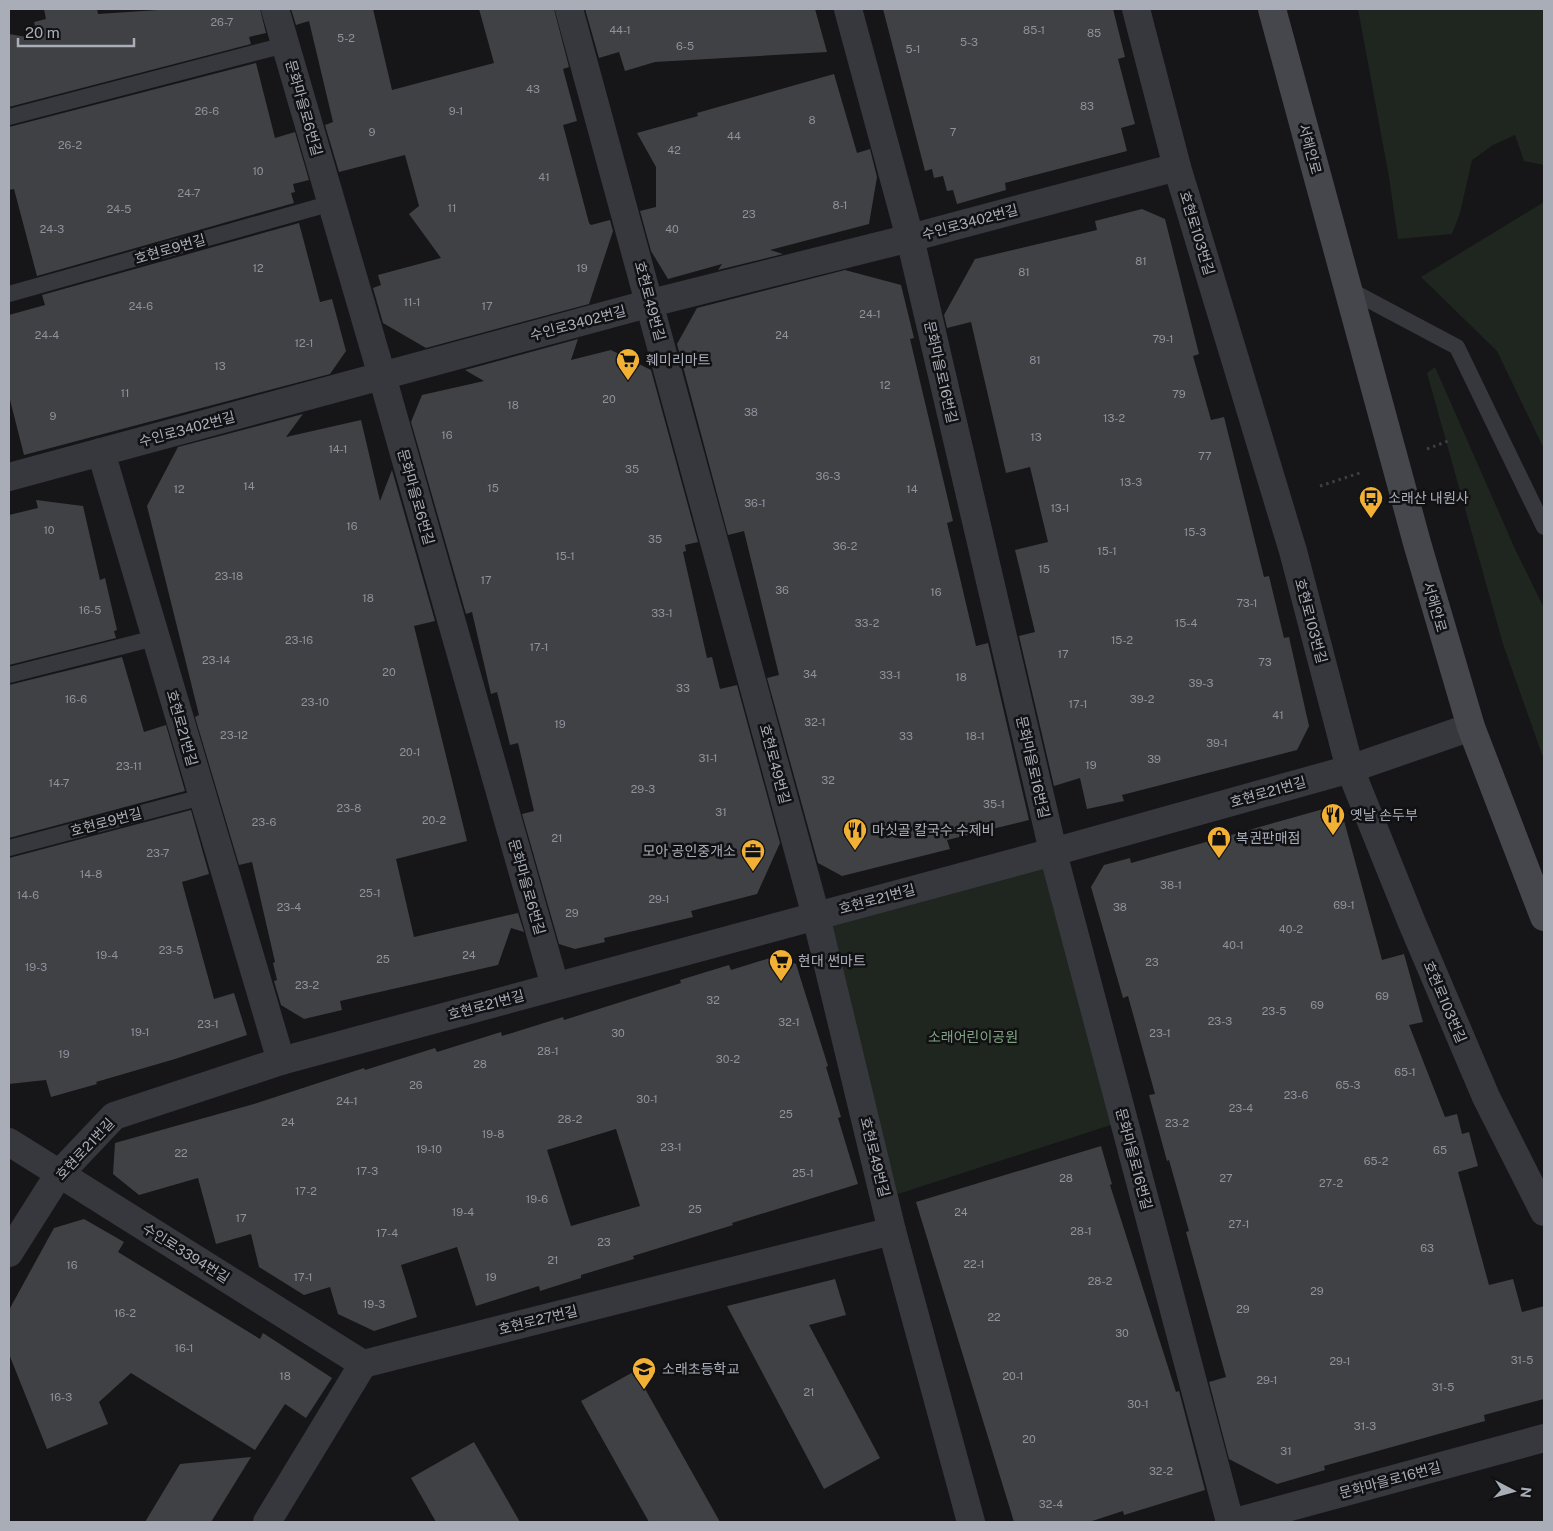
<svg xmlns="http://www.w3.org/2000/svg" width="1553" height="1531" font-family="'Public Sans','Noto Sans KR',sans-serif">
<style>
.green{fill:#1e261f}
.building{fill:#404145;fill-rule:evenodd}
.lines{fill:none;stroke-linecap:round;stroke-linejoin:round}
.path{stroke:#3d3f44;stroke-width:3;stroke-dasharray:2.5 4;stroke-linecap:butt}
.lane{stroke:#37383d;stroke-width:16}
.street{stroke:#37383d;stroke-width:28}
.secondary{stroke:#45474d;stroke-width:28}
.labels{text-anchor:middle;stroke-width:5;stroke-linejoin:round;paint-order:stroke}
.number-label{font-size:11px;fill:#8e929b}
.street-label{font-size:14px;fill:#a8adb8;stroke:#111113}
.poi-label{font-size:14px;fill:#a8adb8;stroke:#111113;text-anchor:start}
.park-label{font-size:14px;fill:#7fa381;stroke:#111113}
</style>
<rect width="100%" height="100%" fill="#161618"/>
<g class="green">
<polygon points="1358,9 1544,9 1544,165 1524,161 1515,135 1493,145 1472,160 1460,213 1452,234 1398,239 1389,177"/>
<polygon points="1544,202 1544,449 1497,351 1421,277"/>
<polygon points="1435,367 1515,549 1544,608 1544,760 1503,644 1427,373"/>
<polygon points="1048,863 1117,1123 892,1196 825,923"/>
</g>
<g class="building">
<polygon points="44,9 97,9 98,14 173,9 260,9 266,33 249,37 251,44 9,107 9,34 38,39 34,22 46,19"/>
<polygon points="291,9 373,9 392,90 494,63 479,9 554,9 569,67 563,69 577,121 563,125 589,223 591,225 610,220 613,231 589,304 426,348 383,323 373,288 381,285 378,275 441,258 409,214 419,206 405,155 339,172 325,125 333,122 309,21 296,25"/>
<polygon points="585,9 815,9 827,52 655,62 625,71 619,52 599,58"/>
<polygon points="883,9 1113,9 1125,57 1118,59 1135,124 1121,128 1127,151 1005,183 1006,190 957,204 953,190 947,191 943,176 934,178 932,169 925,171"/>
<polygon points="256,63 275,138 295,132 309,180 293,184 295,192 291,193 294,203 37,276 14,189 9,190 9,127"/>
<polygon points="834,74 857,153 870,149 877,177 869,224 770,250 783,254 718,270 722,264 668,279 651,251 640,211 656,207 656,167 637,133 698,116 697,113"/>
<polygon points="1142,209 1165,219 1199,354 1193,356 1211,420 1224,417 1264,577 1269,576 1284,638 1289,637 1309,726 1297,750 1122,795 1124,801 1087,809 1080,778 1054,786 1019,636 1035,632 1015,550 1048,542 1030,467 1006,473 971,322 947,328 944,315 975,259 1097,230 1095,221"/>
<polygon points="299,223 320,302 332,299 346,351 330,374 24,455 9,396 9,315 45,305 42,295"/>
<polygon points="845,270 901,285 914,338 910,339 953,521 947,523 976,646 988,643 1029,820 947,840 950,849 842,876 818,863 767,678 779,675 744,531 728,535 677,344 697,308"/>
<polygon points="578,339 571,360 611,350 651,370 698,542 685,545 686,551 683,552 707,658 712,657 720,689 737,685 780,843 757,894 691,911 693,917 604,938 605,942 575,949 559,944 522,814 534,811 518,743 510,745 497,692 491,694 472,612 466,614 411,422 422,395 484,381 465,370"/>
<polygon points="303,414 286,437 361,420 380,501 392,470 435,621 414,626 467,841 396,859 414,937 518,913 524,932 511,928 498,965 340,1001 342,1010 304,1019 281,1005 274,981 277,980 273,963 275,962 252,862 239,865 195,717 199,715 147,506 178,447"/>
<polygon points="36,500 83,506 100,580 105,578 117,630 114,631 116,638 9,665 9,515 38,508"/>
<polygon points="122,657 144,732 166,725 185,791 9,838 9,685"/>
<polygon points="1327,808 1343,817 1382,960 1404,954 1423,1022 1409,1025 1445,1117 1457,1114 1462,1134 1469,1132 1478,1166 1458,1172 1489,1285 1513,1279 1522,1312 1544,1306 1544,1399 1484,1415 1485,1421 1324,1466 1325,1470 1277,1484 1229,1459 1209,1382 1226,1377 1186,1232 1189,1231 1169,1160 1167,1161 1149,1095 1155,1094 1128,996 1123,998 1091,887 1104,865 1130,858 1131,863"/>
<polygon points="191,810 209,874 182,882 214,999 234,993 247,1035 175,1059 96,1082 97,1084 51,1097 46,1080 9,1084 9,858"/>
<path d="M770,958l14,1 12,5 32,102 -2,1 15,50 -3,1 20,66 -126,39 1,2 -100,31 1,3 -53,16v3l-41,13 -1,-5 -63,20 -19,-59 -56,18 16,52 -43,14 -36,-17 -8,-27 -26,8 -45,-28 -8,-33 -35,10 -18,-66 -59,17 -26,-21 2,-31 139,-39 110,-36 1,2 70,-22 2,4 64,-20 1,4 61,-19 1,3 117,-37 -1,-3 49,-15 2,5zM616,1129l24,77 -69,20 -24,-76z"/>
<polygon points="1101,1146 1112,1184 1110,1185 1176,1392 1179,1391 1205,1490 1124,1515 1123,1511 1089,1522 1014,1522 916,1202"/>
<polygon points="84,1219 124,1242 118,1252 260,1339 263,1333 332,1378 306,1418 285,1404 255,1450 131,1373 99,1402 108,1424 47,1449 9,1354 9,1310 54,1228"/>
<polygon points="835,1279 846,1315 809,1325 880,1458 824,1489 727,1306"/>
<polygon points="635,1371 720,1522 649,1522 581,1401"/>
<polygon points="474,1442 520,1522 436,1522 411,1478"/>
<polygon points="251,1457 211,1522 145,1522 180,1464"/>
</g>
<g class="lines">
<g class="path">
<polyline points="1427,449 1448,441"/>
<polyline points="1320,486 1363,472"/>
</g>
<g class="lane">
<polyline points="9,117 285,45"/>
<polyline points="1348,289 1457,347 1544,527"/>
<polyline points="9,294 332,203"/>
<polyline points="9,675 155,638"/>
<polyline points="9,848 202,797"/>
</g>
<g class="street">
<polyline points="275,9 382,376 555,986"/>
<polyline points="569,9 816,916 892,1231 971,1522"/>
<polyline points="848,9 910,238 1056,864 1230,1522"/>
<polyline points="1136,9 1177,167 1293,551 1350,769 1412,923 1486,1097 1544,1212"/>
<polyline points="101,452 281,1061"/>
<polyline points="9,477 651,303 910,238 1177,167"/>
<polyline points="9,1142 363,1364"/>
<polyline points="9,1253 59,1174 114,1116 281,1061 1053,852 1350,769 1471,727"/>
<polyline points="267,1522 363,1364 892,1231"/>
<polyline points="1235,1522 1544,1438"/>
</g>
<polyline class="secondary" points="1272,9 1417,543 1471,727 1544,917"/>
</g>
<defs>
<g id="supermarket-pin" transform="scale(1.25)"><path d="M0 17L-7.5 6A9.5 9.5 0 1 1 7.5 6Z" fill="#f2b134" stroke="#111113"/><path d="M-6-5.5h2.5l.6 2H6L4.5 2H-2.5L-4.4-4H-6ZM-1.5 3.2a1.3 1.3 0 1 0 .1 0ZM3 3.2a1.3 1.3 0 1 0 .1 0Z" fill="#111"/></g>
<g id="bus-pin" transform="scale(1.25)"><path d="M0 17L-7.5 6A9.5 9.5 0 1 1 7.5 6Z" fill="#f2b134" stroke="#111113"/><path d="M-5-6H5V4H4V6H2V4H-2V6H-4V4H-5ZM-3.5-4V0h7V-4ZM-3.5 1.2v1.5H-2V1.2ZM2 1.2v1.5H3.5V1.2Z" fill="#111"/></g>
<g id="restaurant-pin" transform="scale(1.25)"><path d="M0 17L-7.5 6A9.5 9.5 0 1 1 7.5 6Z" fill="#f2b134" stroke="#111113"/><path d="M-5-6h1v4h1v-4h1v4h1v-4h1v5L-1.5 .5V6h-2V.5L-5-1ZM5-6V6H3V1.5H1.5Q1.5-4 5-6Z" fill="#111"/></g>
<g id="shop-pin" transform="scale(1.25)"><path d="M0 17L-7.5 6A9.5 9.5 0 1 1 7.5 6Z" fill="#f2b134" stroke="#111113"/><path d="M-5-2.5h2.3a2.7 3.5 0 0 1 5.4 0H5L5.5 6h-11ZM-1.5-2.5h3a1.5 2.3 0 0 0-3 0Z" fill="#111"/></g>
<g id="office-pin" transform="scale(1.25)"><path d="M0 17L-7.5 6A9.5 9.5 0 1 1 7.5 6Z" fill="#f2b134" stroke="#111113"/><path d="M-6-3h4V-5.5h4V-3h4V5H-6ZM-1-4.5V-3h2v-1.5ZM-6 0V1H6V0Z" fill="#111"/></g>
<g id="school-pin" transform="scale(1.25)"><path d="M0 17L-7.5 6A9.5 9.5 0 1 1 7.5 6Z" fill="#f2b134" stroke="#111113"/><path d="M0-5L7-2L0 1L-7-2ZM-4 1L0 2.5L4 1V4Q0 6-4 4Z" fill="#111"/></g>
</defs>
<g fill-rule="evenodd">
<use href="#supermarket-pin" x="628" y="360"/>
<use href="#bus-pin" x="1371" y="498"/>
<use href="#restaurant-pin" x="1333" y="815"/>
<use href="#restaurant-pin" x="855" y="830"/>
<use href="#shop-pin" x="1219" y="838"/>
<use href="#office-pin" x="753" y="851"/>
<use href="#supermarket-pin" x="781" y="961"/>
<use href="#school-pin" x="644" y="1369"/>
</g>
<g class="labels">
<g class="number-label">
<text x="222" y="26">26-7</text>
<text x="620" y="34">44-1</text>
<text x="1034" y="34">85-1</text>
<text x="1094" y="37">85</text>
<text x="346" y="42">5-2</text>
<text x="969" y="46">5-3</text>
<text x="685" y="50">6-5</text>
<text x="913" y="53">5-1</text>
<text x="533" y="93">43</text>
<text x="1087" y="110">83</text>
<text x="207" y="115">26-6</text>
<text x="456" y="115">9-1</text>
<text x="812" y="124">8</text>
<text x="372" y="136">9</text>
<text x="953" y="136">7</text>
<text x="734" y="140">44</text>
<text x="70" y="149">26-2</text>
<text x="674" y="154">42</text>
<text x="258" y="175">10</text>
<text x="544" y="181">41</text>
<text x="189" y="197">24-7</text>
<text x="840" y="209">8-1</text>
<text x="452" y="212">11</text>
<text x="119" y="213">24-5</text>
<text x="749" y="218">23</text>
<text x="52" y="233">24-3</text>
<text x="672" y="233">40</text>
<text x="1141" y="265">81</text>
<text x="258" y="272">12</text>
<text x="582" y="272">19</text>
<text x="1024" y="276">81</text>
<text x="412" y="306">11-1</text>
<text x="141" y="310">24-6</text>
<text x="487" y="310">17</text>
<text x="870" y="318">24-1</text>
<text x="47" y="339">24-4</text>
<text x="782" y="339">24</text>
<text x="1163" y="343">79-1</text>
<text x="304" y="347">12-1</text>
<text x="1035" y="364">81</text>
<text x="220" y="370">13</text>
<text x="885" y="389">12</text>
<text x="125" y="397">11</text>
<text x="1179" y="398">79</text>
<text x="609" y="403">20</text>
<text x="513" y="409">18</text>
<text x="751" y="416">38</text>
<text x="53" y="420">9</text>
<text x="1114" y="422">13-2</text>
<text x="447" y="439">16</text>
<text x="1036" y="441">13</text>
<text x="338" y="453">14-1</text>
<text x="1205" y="460">77</text>
<text x="632" y="473">35</text>
<text x="828" y="480">36-3</text>
<text x="1131" y="486">13-3</text>
<text x="249" y="490">14</text>
<text x="493" y="492">15</text>
<text x="179" y="493">12</text>
<text x="912" y="493">14</text>
<text x="755" y="507">36-1</text>
<text x="1060" y="512">13-1</text>
<text x="352" y="530">16</text>
<text x="49" y="534">10</text>
<text x="1195" y="536">15-3</text>
<text x="655" y="543">35</text>
<text x="845" y="550">36-2</text>
<text x="1107" y="555">15-1</text>
<text x="565" y="560">15-1</text>
<text x="1044" y="573">15</text>
<text x="229" y="580">23-18</text>
<text x="486" y="584">17</text>
<text x="782" y="594">36</text>
<text x="936" y="596">16</text>
<text x="368" y="602">18</text>
<text x="1247" y="607">73-1</text>
<text x="90" y="614">16-5</text>
<text x="662" y="617">33-1</text>
<text x="867" y="627">33-2</text>
<text x="1186" y="627">15-4</text>
<text x="299" y="644">23-16</text>
<text x="1122" y="644">15-2</text>
<text x="539" y="651">17-1</text>
<text x="1063" y="658">17</text>
<text x="216" y="664">23-14</text>
<text x="1265" y="666">73</text>
<text x="389" y="676">20</text>
<text x="810" y="678">34</text>
<text x="890" y="679">33-1</text>
<text x="961" y="681">18</text>
<text x="1201" y="687">39-3</text>
<text x="683" y="692">33</text>
<text x="76" y="703">16-6</text>
<text x="1142" y="703">39-2</text>
<text x="315" y="706">23-10</text>
<text x="1078" y="708">17-1</text>
<text x="1278" y="719">41</text>
<text x="815" y="726">32-1</text>
<text x="560" y="728">19</text>
<text x="234" y="739">23-12</text>
<text x="906" y="740">33</text>
<text x="975" y="740">18-1</text>
<text x="1217" y="747">39-1</text>
<text x="410" y="756">20-1</text>
<text x="708" y="762">31-1</text>
<text x="1154" y="763">39</text>
<text x="1091" y="769">19</text>
<text x="129" y="770">23-11</text>
<text x="828" y="784">32</text>
<text x="59" y="787">14-7</text>
<text x="643" y="793">29-3</text>
<text x="994" y="808">35-1</text>
<text x="349" y="812">23-8</text>
<text x="721" y="816">31</text>
<text x="434" y="824">20-2</text>
<text x="264" y="826">23-6</text>
<text x="557" y="842">21</text>
<text x="158" y="857">23-7</text>
<text x="91" y="878">14-8</text>
<text x="1171" y="889">38-1</text>
<text x="370" y="897">25-1</text>
<text x="28" y="899">14-6</text>
<text x="659" y="903">29-1</text>
<text x="1344" y="909">69-1</text>
<text x="289" y="911">23-4</text>
<text x="1120" y="911">38</text>
<text x="572" y="917">29</text>
<text x="1291" y="933">40-2</text>
<text x="1233" y="949">40-1</text>
<text x="171" y="954">23-5</text>
<text x="107" y="959">19-4</text>
<text x="469" y="959">24</text>
<text x="383" y="963">25</text>
<text x="1152" y="966">23</text>
<text x="36" y="971">19-3</text>
<text x="307" y="989">23-2</text>
<text x="1382" y="1000">69</text>
<text x="713" y="1004">32</text>
<text x="1317" y="1009">69</text>
<text x="1274" y="1015">23-5</text>
<text x="1220" y="1025">23-3</text>
<text x="789" y="1026">32-1</text>
<text x="208" y="1028">23-1</text>
<text x="140" y="1036">19-1</text>
<text x="618" y="1037">30</text>
<text x="1160" y="1037">23-1</text>
<text x="548" y="1055">28-1</text>
<text x="64" y="1058">19</text>
<text x="728" y="1063">30-2</text>
<text x="480" y="1068">28</text>
<text x="1405" y="1076">65-1</text>
<text x="416" y="1089">26</text>
<text x="1348" y="1089">65-3</text>
<text x="1296" y="1099">23-6</text>
<text x="647" y="1103">30-1</text>
<text x="347" y="1105">24-1</text>
<text x="1241" y="1112">23-4</text>
<text x="786" y="1118">25</text>
<text x="570" y="1123">28-2</text>
<text x="288" y="1126">24</text>
<text x="1177" y="1127">23-2</text>
<text x="493" y="1138">19-8</text>
<text x="671" y="1151">23-1</text>
<text x="429" y="1153">19-10</text>
<text x="1440" y="1154">65</text>
<text x="181" y="1157">22</text>
<text x="1376" y="1165">65-2</text>
<text x="367" y="1175">17-3</text>
<text x="803" y="1177">25-1</text>
<text x="1066" y="1182">28</text>
<text x="1226" y="1182">27</text>
<text x="1331" y="1187">27-2</text>
<text x="306" y="1195">17-2</text>
<text x="537" y="1203">19-6</text>
<text x="695" y="1213">25</text>
<text x="463" y="1216">19-4</text>
<text x="961" y="1216">24</text>
<text x="241" y="1222">17</text>
<text x="1239" y="1228">27-1</text>
<text x="1081" y="1235">28-1</text>
<text x="387" y="1237">17-4</text>
<text x="604" y="1246">23</text>
<text x="1427" y="1252">63</text>
<text x="553" y="1264">21</text>
<text x="974" y="1268">22-1</text>
<text x="72" y="1269">16</text>
<text x="303" y="1281">17-1</text>
<text x="491" y="1281">19</text>
<text x="1100" y="1285">28-2</text>
<text x="1317" y="1295">29</text>
<text x="374" y="1308">19-3</text>
<text x="1243" y="1313">29</text>
<text x="125" y="1317">16-2</text>
<text x="994" y="1321">22</text>
<text x="1122" y="1337">30</text>
<text x="184" y="1352">16-1</text>
<text x="1522" y="1364">31-5</text>
<text x="1340" y="1365">29-1</text>
<text x="285" y="1380">18</text>
<text x="1013" y="1380">20-1</text>
<text x="1267" y="1384">29-1</text>
<text x="1443" y="1391">31-5</text>
<text x="809" y="1396">21</text>
<text x="61" y="1401">16-3</text>
<text x="1138" y="1408">30-1</text>
<text x="1365" y="1430">31-3</text>
<text x="1029" y="1443">20</text>
<text x="1286" y="1455">31</text>
<text x="1161" y="1475">32-2</text>
<text x="1051" y="1508">32-4</text>
</g>
<g class="street-label">
<text transform="translate(304 108) rotate(74)" y="5">문화마을로6번길</text>
<text transform="translate(1310 149) rotate(75)" y="5">서해안로</text>
<text transform="translate(970 222) rotate(-15)" y="5">수인로3402번길</text>
<text transform="translate(1197 233) rotate(73)" y="5">호현로103번길</text>
<text transform="translate(170 249) rotate(-16)" y="5">호현로9번길</text>
<text transform="translate(650 301) rotate(75)" y="5">호현로49번길</text>
<text transform="translate(578 323) rotate(-15)" y="5">수인로3402번길</text>
<text transform="translate(941 372) rotate(77)" y="5">문화마을로16번길</text>
<text transform="translate(187 429) rotate(-15)" y="5">수인로3402번길</text>
<text transform="translate(416 497) rotate(74)" y="5">문화마을로6번길</text>
<text transform="translate(1435 607) rotate(74)" y="5">서해안로</text>
<text transform="translate(1311 621) rotate(75)" y="5">호현로103번길</text>
<text transform="translate(182 728) rotate(74)" y="5">호현로21번길</text>
<text transform="translate(775 764) rotate(75)" y="5">호현로49번길</text>
<text transform="translate(1033 767) rotate(77)" y="5">문화마을로16번길</text>
<text transform="translate(1268 792) rotate(-16)" y="5">호현로21번길</text>
<text transform="translate(106 822) rotate(-15)" y="5">호현로9번길</text>
<text transform="translate(527 887) rotate(74)" y="5">문화마을로6번길</text>
<text transform="translate(877 899) rotate(-15)" y="5">호현로21번길</text>
<text transform="translate(1445 1002) rotate(67)" y="5">호현로103번길</text>
<text transform="translate(486 1005) rotate(-15)" y="5">호현로21번길</text>
<text transform="translate(85 1149) rotate(-47)" y="5">호현로21번길</text>
<text transform="translate(875 1157) rotate(76)" y="5">호현로49번길</text>
<text transform="translate(1134 1159) rotate(75)" y="5">문화마을로16번길</text>
<text transform="translate(186 1253) rotate(32)" y="5">수인로3394번길</text>
<text transform="translate(538 1320) rotate(-14)" y="5">호현로27번길</text>
<text transform="translate(1390 1480) rotate(-15)" y="5">문화마을로16번길</text>
</g>
<g class="poi-label">
<text x="646" y="365">훼미리마트</text>
<text x="1388" y="503">소래산 내원사</text>
<text x="1350" y="820">옛날 손두부</text>
<text x="872" y="835">마싯골 칼국수 수제비</text>
<text x="1236" y="843">복권판매점</text>
<text x="736" y="856" text-anchor="end">모아 공인중개소</text>
<text x="798" y="966">현대 썬마트</text>
<text x="662" y="1374">소래초등학교</text>
</g>
<g class="park-label">
<text x="973" y="1042">소래어린이공원</text>
</g>
</g>
<rect width="1553" height="1531" fill="none" stroke="#a8adb8" stroke-width="20"/>
<g transform="translate(1513 1491) rotate(96)" stroke="#111113" stroke-width="4" paint-order="stroke">
<path d="M0-4L9 19L0 12L-9 19Z" fill="#a8adb8"/>
<text y="-8" font-size="14" font-weight="bold" text-anchor="middle" fill="#a8adb8">N</text>
</g>
<path d="M18 38v8h116v-8" fill="none" stroke="#a8adb8" stroke-width="2.5"/>
<text x="25" y="38" font-size="15" fill="#a8adb8" stroke="#111113" stroke-width="4" paint-order="stroke">20 m</text>
</svg>
